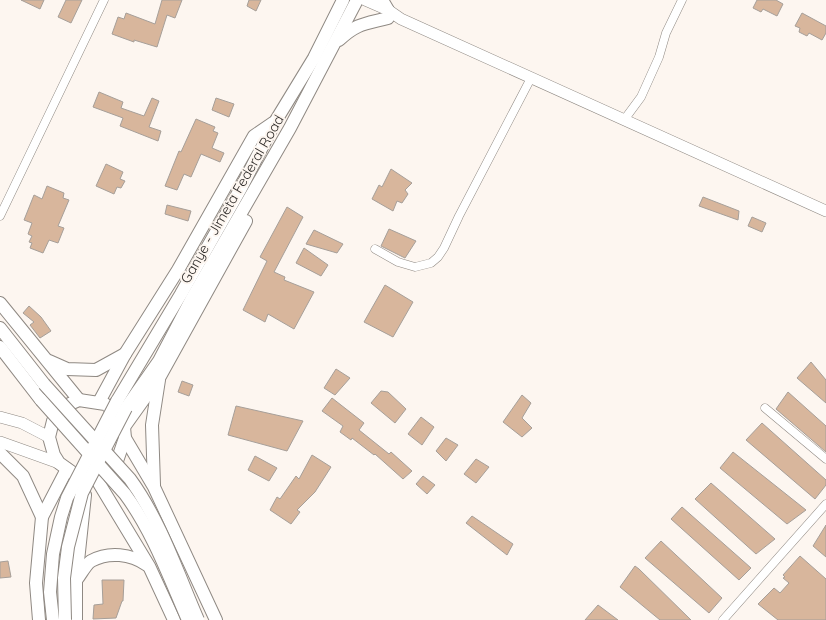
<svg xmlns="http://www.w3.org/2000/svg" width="826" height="620" font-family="Quicksand,sans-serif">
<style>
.building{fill:#d8b69c;stroke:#a69f99}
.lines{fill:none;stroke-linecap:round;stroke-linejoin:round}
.minor-casing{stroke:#8f8983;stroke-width:9}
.secondary-casing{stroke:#8f8983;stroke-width:12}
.primary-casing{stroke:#8f8983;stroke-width:14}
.minor{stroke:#fff;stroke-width:8}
.secondary{stroke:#fff;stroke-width:11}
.primary{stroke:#fff;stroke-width:12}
.primary-bridge-casing{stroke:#8f8983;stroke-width:14;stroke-linecap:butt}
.primary-bridge{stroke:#fff;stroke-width:12}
.labels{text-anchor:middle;stroke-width:4;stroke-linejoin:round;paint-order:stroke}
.street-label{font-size:14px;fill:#2d2a28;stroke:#fdf6f0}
</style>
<rect width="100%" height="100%" fill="#fdf6f0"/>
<g class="building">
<polygon points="21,0 44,0 40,9"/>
<polygon points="66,0 82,0 71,23 58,17"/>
<polygon points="162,0 182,0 175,18 167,15 157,47 134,40 134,42 112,34 118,17 124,19 126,13 155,24"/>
<polygon points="249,0 261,0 256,11 247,6"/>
<polygon points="757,0 776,0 783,4 777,16 763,9 761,12 753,8"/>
<polygon points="802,13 826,26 826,33 822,40 809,33 807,36 799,32 800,28 795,26"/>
<polygon points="99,92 123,102 121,108 144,116 152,98 159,101 149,127 161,131 158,141 120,126 123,118 93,107"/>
<polygon points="216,98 234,104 229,117 212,110"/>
<polygon points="196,119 215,127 213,131 218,133 212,148 224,153 220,162 201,154 191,177 184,174 177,190 165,186 179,151 181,152"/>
<polygon points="106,164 123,172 120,179 125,181 121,188 117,187 114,194 96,186"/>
<polygon points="391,169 412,183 405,190 408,194 402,203 397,201 393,211 372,199 379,185 382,187"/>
<polygon points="47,186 64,193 63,198 69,200 58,226 64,228 58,243 49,240 43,253 30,248 32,243 29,242 32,236 28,234 32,223 24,220 34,195 42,199"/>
<polygon points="703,197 739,211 738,220 699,206"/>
<polygon points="167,205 191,211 188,221 165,214"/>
<polygon points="287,207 303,217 274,272 285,277 284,280 314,292 294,329 268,314 265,322 243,310 267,261 260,257"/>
<polygon points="752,217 766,223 762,232 748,226"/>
<polygon points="389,229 416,241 405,258 381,246"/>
<polygon points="314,230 343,244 337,253 306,244"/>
<polygon points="304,248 328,265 321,276 296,263"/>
<polygon points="385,285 413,302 393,337 364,322"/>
<polygon points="29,306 41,317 51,331 40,338 30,325 34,322 23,313"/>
<polygon points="811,362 826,380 826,403 797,378"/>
<polygon points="336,369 350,378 335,395 324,388"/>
<polygon points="182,381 193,385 189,396 178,392"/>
<polygon points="381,391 388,392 406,409 395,423 371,403"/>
<polygon points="788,392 826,426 826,452 776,409"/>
<polygon points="522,395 531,403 522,418 532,428 522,437 503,422"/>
<polygon points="332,398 364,423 359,430 389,454 391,452 412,471 403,479 375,454 374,455 352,438 351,440 340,432 343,426 322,411"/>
<polygon points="236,406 303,421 287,451 228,435"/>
<polygon points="421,417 434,427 422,445 408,434"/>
<polygon points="762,423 826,480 826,485 815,499 746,440"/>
<polygon points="446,438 458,445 446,461 436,451"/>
<polygon points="733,452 806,510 787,524 720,468"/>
<polygon points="312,455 331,467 315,492 297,510 300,512 291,524 270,510 277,497 280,499 296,476 299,479"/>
<polygon points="255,456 277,468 269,481 248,470"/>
<polygon points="476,459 489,467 476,483 464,474"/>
<polygon points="423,476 435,485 427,494 416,484"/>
<polygon points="711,483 775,539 756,554 695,499"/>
<polygon points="682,507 742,560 751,568 739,580 671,519"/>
<polygon points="472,516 513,544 507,555 466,523"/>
<polygon points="826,525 826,557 813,546"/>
<polygon points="661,541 722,598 709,613 645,558"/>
<polygon points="800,556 826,579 826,620 778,620 758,604 774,588 780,593 789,583 783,578 785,577 783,575"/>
<polygon points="8,561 11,577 0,578 0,562"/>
<polygon points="635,566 639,569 691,620 660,620 620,587"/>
<polygon points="102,580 124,580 123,601 122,601 116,618 93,619 94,605 103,604"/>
<polygon points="598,605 618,620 585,620"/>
</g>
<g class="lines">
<g class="minor-casing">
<g id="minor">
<polyline points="624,120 641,97 659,57 666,33 682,0"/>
<polyline points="0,216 104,0"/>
<polyline points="375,249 398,262 415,267 431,263 438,257 444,248 459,216 531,78"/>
<polyline points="765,408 826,459"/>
<polyline points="723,620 826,504"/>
</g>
</g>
<g class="secondary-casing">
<g id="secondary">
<polyline points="365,0 388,10 401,19 826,211"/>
<polyline points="0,417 22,423 49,437"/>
<polyline points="0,442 59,463"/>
</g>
</g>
<g class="primary-casing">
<g id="primary">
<polyline points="382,0 388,10"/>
<path d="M339,40c18,-17 26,-16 49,-22"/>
<polyline points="0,303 79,400"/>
<polyline points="0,328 44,384"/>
<polyline points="0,347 41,400"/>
<polyline points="49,361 67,369 96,370 125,354"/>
<polyline points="117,401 181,294 241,188 275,122 314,58 343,0"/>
<polyline points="99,402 125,354 178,270 254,136 273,123"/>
<polyline points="126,408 159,361 191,300 290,128 357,0"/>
<polyline points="124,427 159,378 246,221"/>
<polyline points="0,453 23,476 42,517"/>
<polyline points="107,470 117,461 125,438"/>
<polyline points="88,475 73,473 59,463 54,455 49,437 53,421 58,413 65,406 79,400 105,404 113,410 120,418 124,427 125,438 154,487 216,620"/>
<polyline points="94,475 149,566 174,620"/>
<polyline points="154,485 152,425 159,380"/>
<path d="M77,579c4,-5 9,-15 14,-18 18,-10 40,-7 56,4"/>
<polyline points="39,620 36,583 42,517 67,469"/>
<polyline points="76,620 76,580 85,495"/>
</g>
</g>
<use href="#minor" class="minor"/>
<use href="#secondary" class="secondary"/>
<use href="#primary" class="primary"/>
<g class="primary-bridge-casing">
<g id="primary-bridge">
<path d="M44,384l86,95c30,41 48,95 68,141"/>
<path d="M41,400l84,94c28,38 44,83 63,126"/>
<polyline points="53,620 50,592 53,554 61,517 67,498 117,401"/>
<polyline points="65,620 64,578 68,547 82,493 126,408"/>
</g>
</g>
<use href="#primary-bridge" class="primary-bridge"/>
</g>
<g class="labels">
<g class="street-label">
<text transform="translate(232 199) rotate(-60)" y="5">Ganye - Jimeta Federal Road</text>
</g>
</g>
</svg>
